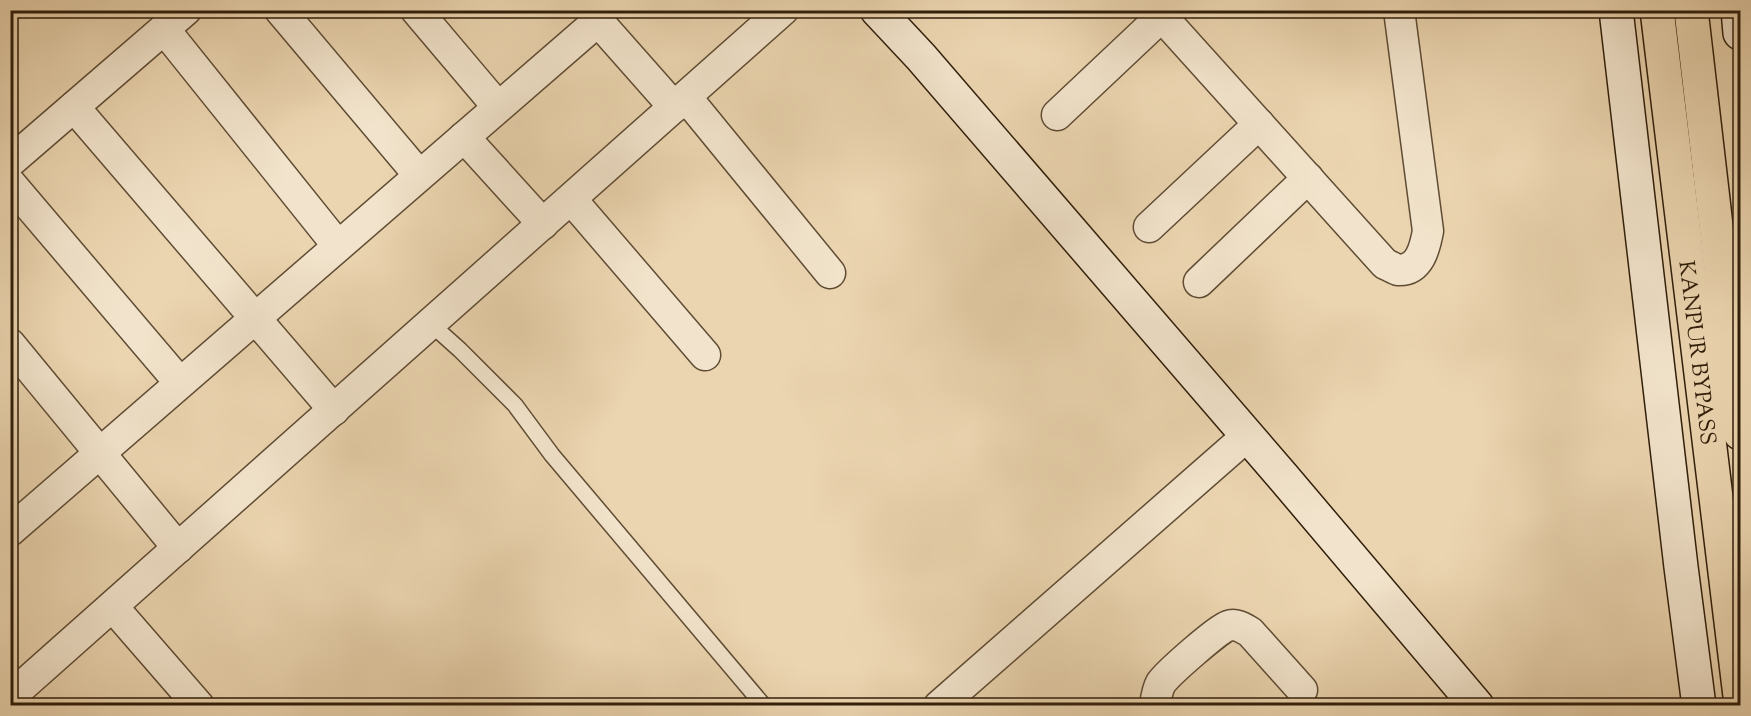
<svg xmlns="http://www.w3.org/2000/svg" width="1751" height="716" font-family="'Sorts Mill Goudy',serif">
<style>
.lines{fill:none;stroke-linecap:round;stroke-linejoin:round}
.lane-casing{stroke:#5f4c34;stroke-width:18}
.street-casing{stroke:#5f4c34;stroke-width:33}
.secondary-casing{stroke:#301e0a;stroke-width:36}
.highway-casing{stroke:#301e0a;stroke-width:36}
.lane{stroke:#f2e4cc;stroke-width:15}
.street{stroke:#f2e4cc;stroke-width:30}
.secondary{stroke:#f2e4cc;stroke-width:33}
.highway{stroke:#ebd5b0;stroke-width:33}
.labels{text-anchor:middle;stroke-width:6;stroke-linejoin:round;paint-order:stroke}
.street-label{font-size:22px;fill:#301e0a;stroke:#f2e4cc}
</style>
<rect width="100%" height="100%" fill="#ebd5b0"/>
<filter id="stains"><feTurbulence type="fractalNoise" baseFrequency=".00333" numOctaves="4"/><feColorMatrix values="0 0 0 0 .2 0 0 0 0 .09 0 0 0 0 .02 0 0 0 .5 -.17"/></filter>
<radialGradient id="worn" r=".72"><stop offset=".6" stop-color="#630" stop-opacity="0"/><stop offset="1" stop-color="#630" stop-opacity=".3"/></radialGradient>
<g class="lines">
<g class="lane-casing">
<polyline id="lane" points="431,324 460,350 515,405 552,455 764,706"/>
</g>
<g class="street-casing">
<g id="street">
<polyline points="280,10 419,175"/>
<polyline points="416,10 498,107"/>
<path d="M1156,10l229,254c3,1 10,5 13,6 22,1 27,-23 30,-39l-29,-221"/>
<polyline points="164,29 338,246"/>
<polyline points="686,97 830,273"/>
<polyline points="74,107 334,410"/>
<polyline points="1057,115 1162,16"/>
<polyline points="464,137 543,224"/>
<polyline points="10,162 186,10"/>
<polyline points="10,183 180,383"/>
<polyline points="571,199 705,355"/>
<polyline points="1149,227 1259,124"/>
<polyline points="1199,282 1308,178"/>
<polyline points="10,344 178,548"/>
<polyline points="10,531 598,21 674,107"/>
<polyline points="113,607 199,706"/>
<polyline points="10,697 783,10"/>
<polyline points="939,706 1247,436"/>
<path d="M1155,706c1,-8 2,-16 6,-23 7,-10 57,-54 67,-57 8,-3 15,2 22,6l52,58"/>
</g>
</g>
<g class="secondary-casing">
<g id="secondary">
<polyline points="877,10 921,57 1284,478 1477,706"/>
<polyline points="1616,10 1681,567 1699,706"/>
<polyline points="1738,10 1740,33"/>
</g>
</g>
<g class="highway-casing">
<g id="highway">
<path id="s1" d="M1657,10l83,686"/>
<polyline points="1691,10 1740,433"/>
</g>
</g>
<use href="#lane" class="lane"/>
<use href="#street" class="street"/>
<use href="#secondary" class="secondary"/>
<use href="#highway" class="highway"/>
</g>
<g class="labels">
<g class="street-label">
<text dy="8" stroke="none"><textPath href="#s1" startOffset="345">KANPUR BYPASS</textPath></text>
</g>
</g>
<rect width="1751" height="716" fill="none" stroke="#ebd5b0" stroke-width="36"/>
<rect x="12" y="12" width="1727" height="692" fill="none" stroke="#301e0a" stroke-width="3"/>
<rect x="18" y="18" width="1715" height="680" fill="none" stroke="#301e0a" stroke-width="1.5"/>
<rect width="100%" height="100%" filter="url(#stains)"/>
<rect width="100%" height="100%" fill="url(#worn)"/>
</svg>
